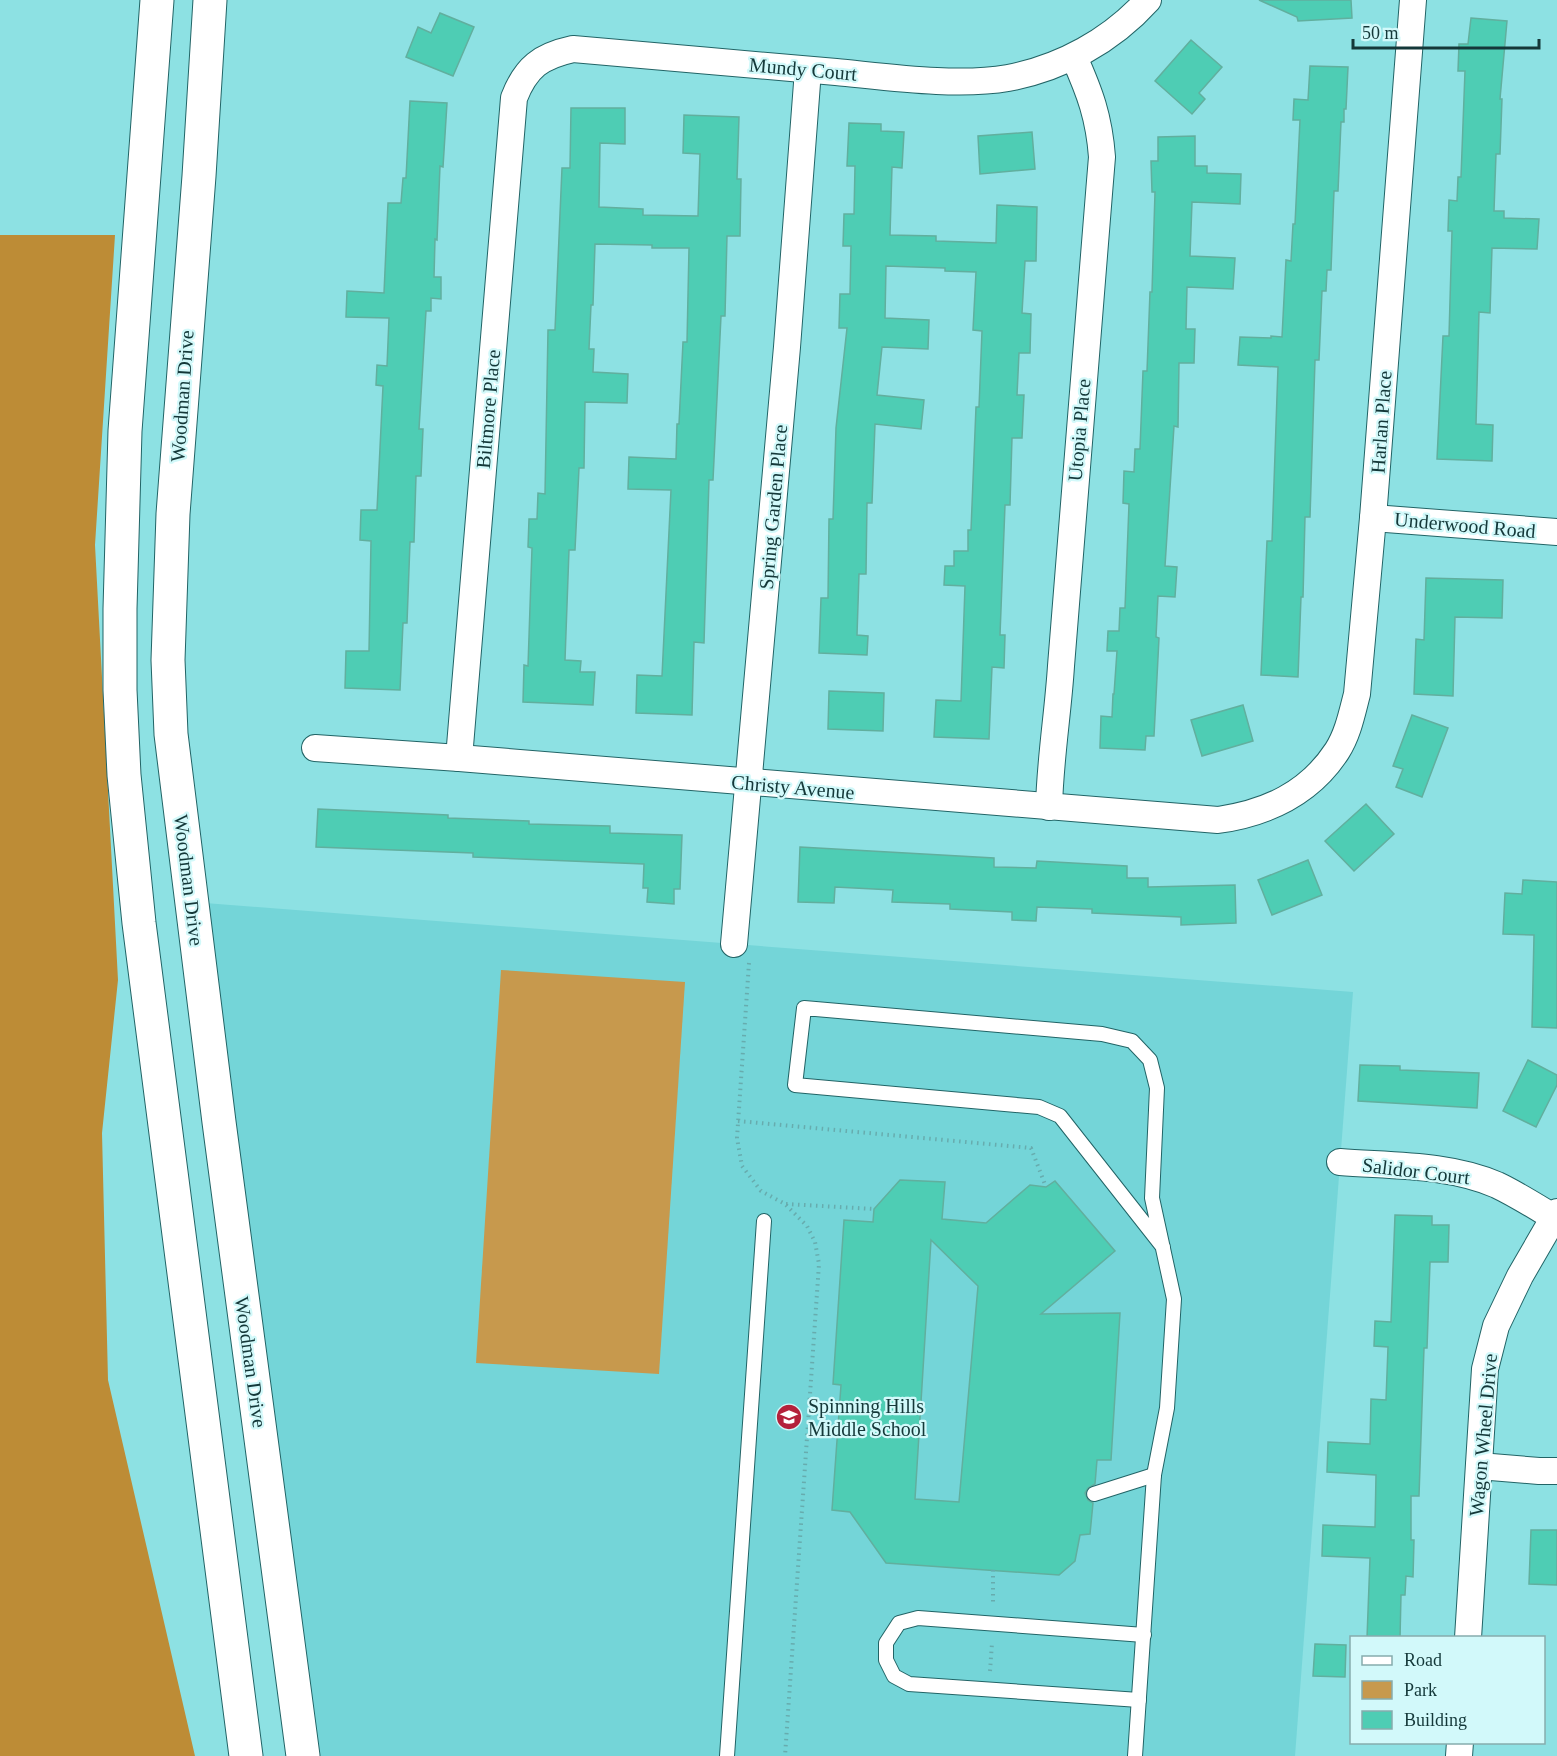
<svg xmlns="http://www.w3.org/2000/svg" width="1557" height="1756" font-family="'Times New Roman',serif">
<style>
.built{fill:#74d5d8}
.green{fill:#c7994d}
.forest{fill:#bd8c36}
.building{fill:#4ecdb4;stroke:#61af9e;stroke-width:1.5;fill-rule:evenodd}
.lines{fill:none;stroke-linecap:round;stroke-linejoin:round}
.lane-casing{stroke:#226466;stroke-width:16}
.street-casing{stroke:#226466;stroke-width:28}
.primary-casing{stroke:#226466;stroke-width:35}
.path{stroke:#67acae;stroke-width:4;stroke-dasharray:1.5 4.5;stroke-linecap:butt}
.lane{stroke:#fff;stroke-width:14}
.street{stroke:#fff;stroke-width:26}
.primary{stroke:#fff;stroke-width:33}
.labels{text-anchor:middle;stroke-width:4.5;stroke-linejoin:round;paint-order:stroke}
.street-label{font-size:20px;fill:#143839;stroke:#d2f9fa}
.poi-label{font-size:20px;fill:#143839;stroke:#d2f9fa;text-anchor:start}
</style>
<rect width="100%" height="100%" fill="#8de1e3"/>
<polygon class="built" points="192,902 1353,992 1295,1756 303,1756"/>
<polygon class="green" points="501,970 685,982 659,1374 476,1363"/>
<polygon class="forest" points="0,235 115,235 95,545 118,980 102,1133 108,1380 195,1756 0,1756"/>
<g class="building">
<polygon points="1259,0 1351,0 1352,18 1298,21 1297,17"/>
<polygon points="440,13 474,27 453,76 406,57 418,27 431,33"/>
<polygon points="1471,18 1507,21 1500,99 1502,99 1500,154 1496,154 1494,211 1504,211 1504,218 1539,219 1537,249 1492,248 1490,313 1479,312 1476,424 1493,425 1492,461 1437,459 1443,336 1449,336 1452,231 1448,231 1449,200 1457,201 1458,177 1461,177 1465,71 1458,71 1459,44 1468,44"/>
<polygon points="1191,40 1222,67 1199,93 1205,99 1192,114 1155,81"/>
<polygon points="1310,66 1348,67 1346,109 1344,109 1344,122 1341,122 1338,191 1334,191 1331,270 1327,270 1326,291 1322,291 1319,360 1315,360 1310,517 1305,517 1303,597 1301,597 1298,677 1261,675 1267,541 1272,541 1278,367 1238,365 1240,337 1271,338 1271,336 1282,337 1286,260 1291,261 1293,224 1295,224 1300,120 1293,120 1294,99 1308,100"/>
<polygon points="410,101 447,103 443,167 440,166 437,240 435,239 434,277 441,277 441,299 431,298 431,311 426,311 419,429 423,429 421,476 416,476 414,542 410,542 407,623 403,623 400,690 345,688 346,651 369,651 371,541 360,540 361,510 377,510 383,386 376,385 377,365 387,366 389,318 346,317 347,291 384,293 388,203 401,203 403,178 406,178"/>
<polygon points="571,108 625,108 625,144 600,143 599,207 643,209 643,215 698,216 700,154 683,153 684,115 739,117 737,179 741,179 740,236 727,236 725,316 721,316 713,480 709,480 704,643 694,642 692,715 636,713 637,675 662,676 671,490 628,489 629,457 676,459 677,424 679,424 683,342 687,342 689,248 652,248 652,245 595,244 593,305 591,305 589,349 594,349 593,372 628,374 627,403 585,402 584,468 579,468 575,550 569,550 565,660 581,661 580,672 595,672 593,705 523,702 524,665 528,666 532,548 528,547 529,519 537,519 538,493 545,494 548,330 555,330 562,168 570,168"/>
<polygon points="849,123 881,124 881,131 904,132 902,168 892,167 890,235 936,236 936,241 996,243 997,205 1037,207 1036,261 1025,261 1022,313 1031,314 1030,353 1019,353 1017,395 1024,395 1022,438 1012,438 1010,505 1005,505 1000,635 1005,635 1004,668 992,667 989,739 934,737 936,700 961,701 965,586 944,585 945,566 954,566 954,551 968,551 968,530 971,530 976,407 979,407 982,331 973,330 976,272 945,271 945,268 886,266 885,318 929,320 928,349 882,347 877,395 924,400 921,429 875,424 872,503 867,503 866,574 859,574 857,635 868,636 867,655 819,653 821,598 828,598 829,519 833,519 836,428 847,328 839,328 840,294 850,294 851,246 843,246 844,214 854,214 855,166 847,166"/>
<polygon points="1032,132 1035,169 980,174 978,136"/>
<polygon points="1195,136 1195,166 1207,166 1207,173 1241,174 1240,204 1192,202 1190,256 1235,258 1233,289 1187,287 1186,329 1195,329 1194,363 1179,363 1178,427 1174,426 1165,566 1177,567 1175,597 1158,596 1156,637 1159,638 1154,736 1146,736 1145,750 1100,748 1101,716 1112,717 1113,694 1114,694 1117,651 1107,651 1108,631 1119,631 1120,608 1125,608 1129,504 1123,503 1124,471 1134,472 1135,449 1140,449 1143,371 1147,371 1150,292 1152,292 1155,192 1152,192 1151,161 1158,161 1158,137"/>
<polygon points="1426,578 1503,580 1502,618 1455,617 1453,696 1414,694 1416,639 1424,640"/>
<polygon points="829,691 884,693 883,731 828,729"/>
<polygon points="1243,705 1253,741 1202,756 1191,720"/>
<polygon points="1412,715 1448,728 1422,797 1396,787 1403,769 1393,766"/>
<polygon points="1366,804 1394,834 1354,871 1325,841"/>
<polygon points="318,809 448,815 448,818 529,821 529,824 610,826 610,833 682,835 680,889 674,889 674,904 647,902 648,888 643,888 644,864 473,857 473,853 316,847"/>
<polygon points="800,847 994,858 994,867 1036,868 1037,861 1127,866 1127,878 1148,878 1148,887 1235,885 1236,923 1181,925 1181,917 1092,913 1092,909 1037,907 1036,921 1012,920 1012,912 950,909 950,904 892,902 893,890 835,887 834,903 798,902"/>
<polygon points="1308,860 1322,895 1272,915 1258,880"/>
<polygon points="1523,880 1557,882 1557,1028 1532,1027 1534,935 1503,934 1505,893 1522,894"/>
<polygon points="1528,1060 1557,1075 1557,1085 1536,1127 1503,1111"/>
<polygon points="1360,1065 1400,1066 1400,1070 1479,1073 1477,1108 1358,1101"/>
<path d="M900,1180l45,2 -3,37 44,4 44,-38 16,2 9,-6 60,70 -74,63 79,-1 -9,147h-14l-2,24 -7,4 -3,5 3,7 5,3 -3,31 -10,1 -5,26 -16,14 -173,-12 -36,-51 -18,-2 9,-125 -8,-1 11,-164 29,2 1,-13zM931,1240l47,46 -19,216 -44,-3z"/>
<polygon points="1395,1215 1432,1216 1432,1225 1449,1225 1448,1262 1430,1262 1427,1348 1424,1348 1419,1496 1411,1496 1411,1540 1414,1540 1413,1577 1406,1576 1405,1595 1401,1595 1400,1638 1367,1638 1370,1558 1322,1556 1323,1525 1375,1527 1376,1475 1327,1472 1328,1442 1370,1444 1371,1399 1386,1400 1388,1347 1374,1346 1375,1321 1391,1322"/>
<polygon points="1531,1530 1557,1530 1557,1585 1529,1584"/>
<polygon points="1315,1644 1346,1645 1345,1677 1313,1676"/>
</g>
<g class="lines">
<g class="lane-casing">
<g id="lane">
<polyline points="1094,1494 1154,1475"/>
<polyline points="1139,1700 909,1684 894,1676 886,1660 886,1643 899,1623 918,1618 1144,1635"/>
<polyline points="727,1756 764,1221"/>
<polyline points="1135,1756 1154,1475 1167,1408 1174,1299 1152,1198 1157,1088 1150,1060 1132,1041 1102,1034 804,1008 795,1085 1039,1107 1060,1116 1163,1247"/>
</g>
</g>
<g class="street-casing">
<g id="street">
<polyline points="1373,518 1557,532"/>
<path d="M315,748l144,10 759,62c49,-7 91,-26 119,-69 11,-17 15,-38 20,-57l16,-176 40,-518"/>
<path d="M459,758l55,-660c12,-31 27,-42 59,-49 88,8 175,15 263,23 52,5 121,15 172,6 53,-10 103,-37 140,-78"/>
<path d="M1049,807c1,-47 9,-94 12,-141 12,-169 27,-339 41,-509 -3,-40 -12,-64 -28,-100"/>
<polyline points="734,944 787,347 808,70"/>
<path d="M1340,1162c51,4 109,2 157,23 19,9 38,21 56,32"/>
<polyline points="1479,1466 1539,1471 1557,1471"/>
<polyline points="1468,1638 1485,1369 1496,1326 1520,1276 1557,1212"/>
<polyline points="1459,1756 1460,1742"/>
</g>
</g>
<g class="primary-casing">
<g id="primary">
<polyline points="157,0 125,431 120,609 120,690 124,775 139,923 246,1756"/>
<polyline points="210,0 199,176 173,514 168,660 171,734 219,1122 303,1756"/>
</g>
</g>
<g class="path">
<polyline points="749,963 737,1138 742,1166 761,1191 785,1204 807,1226 815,1242 819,1264 785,1756"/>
<polyline points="738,1121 1031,1148 1046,1187"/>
<polyline points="786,1204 874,1209"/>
<polyline points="993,1570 993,1605"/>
<polyline points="990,1671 992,1643"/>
</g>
<use href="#lane" class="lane"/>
<use href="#street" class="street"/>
<use href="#primary" class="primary"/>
</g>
<defs>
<g id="school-disc" transform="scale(1.35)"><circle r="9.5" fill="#b4213b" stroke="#d2f9fa"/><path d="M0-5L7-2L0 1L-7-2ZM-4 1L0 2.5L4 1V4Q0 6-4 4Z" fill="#fff"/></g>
</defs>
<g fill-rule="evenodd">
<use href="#school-disc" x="789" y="1417"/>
</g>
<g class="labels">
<g class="street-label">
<text transform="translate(803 69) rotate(5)" y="7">Mundy Court</text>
<text transform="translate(182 396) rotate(-86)" y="7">Woodman Drive</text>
<text transform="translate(488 409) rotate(-85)" y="7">Biltmore Place</text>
<text transform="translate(1381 422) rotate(-86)" y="7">Harlan Place</text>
<text transform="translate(1079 430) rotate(-85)" y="7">Utopia Place</text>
<text transform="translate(773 507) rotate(-85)" y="7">Spring Garden Place</text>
<text transform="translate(1465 525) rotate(5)" y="7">Underwood Road</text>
<text transform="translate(793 787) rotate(5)" y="7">Christy Avenue</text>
<text transform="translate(189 880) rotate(83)" y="7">Woodman Drive</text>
<text transform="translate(1416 1171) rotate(7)" y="7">Salidor Court</text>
<text transform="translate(251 1362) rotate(82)" y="7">Woodman Drive</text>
<text transform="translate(1483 1435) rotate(-85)" y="7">Wagon Wheel Drive</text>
</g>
<g class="poi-label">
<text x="808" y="1413">Spinning Hills<tspan x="808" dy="23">Middle School</tspan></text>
</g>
</g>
<rect x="1350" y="1636" width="195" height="108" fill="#d2f9fa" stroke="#86acad" stroke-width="1.5"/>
<rect x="1362" y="1656" width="30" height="9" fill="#ffffff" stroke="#86acad" stroke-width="1.5"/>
<text x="1404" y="1666" font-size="18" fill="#143839">Road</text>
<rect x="1362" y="1681" width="30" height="18" fill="#c7994d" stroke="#86acad" stroke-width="1.5"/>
<text x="1404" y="1696" font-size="18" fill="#143839">Park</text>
<rect x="1362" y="1711" width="30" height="18" fill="#4ecdb4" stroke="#86acad" stroke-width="1.5"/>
<text x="1404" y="1726" font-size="18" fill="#143839">Building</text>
<path d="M1353 39v9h186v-9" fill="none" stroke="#143839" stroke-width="3"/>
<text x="1362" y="39" font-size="18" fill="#143839" stroke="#d2f9fa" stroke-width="4.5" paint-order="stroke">50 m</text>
</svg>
